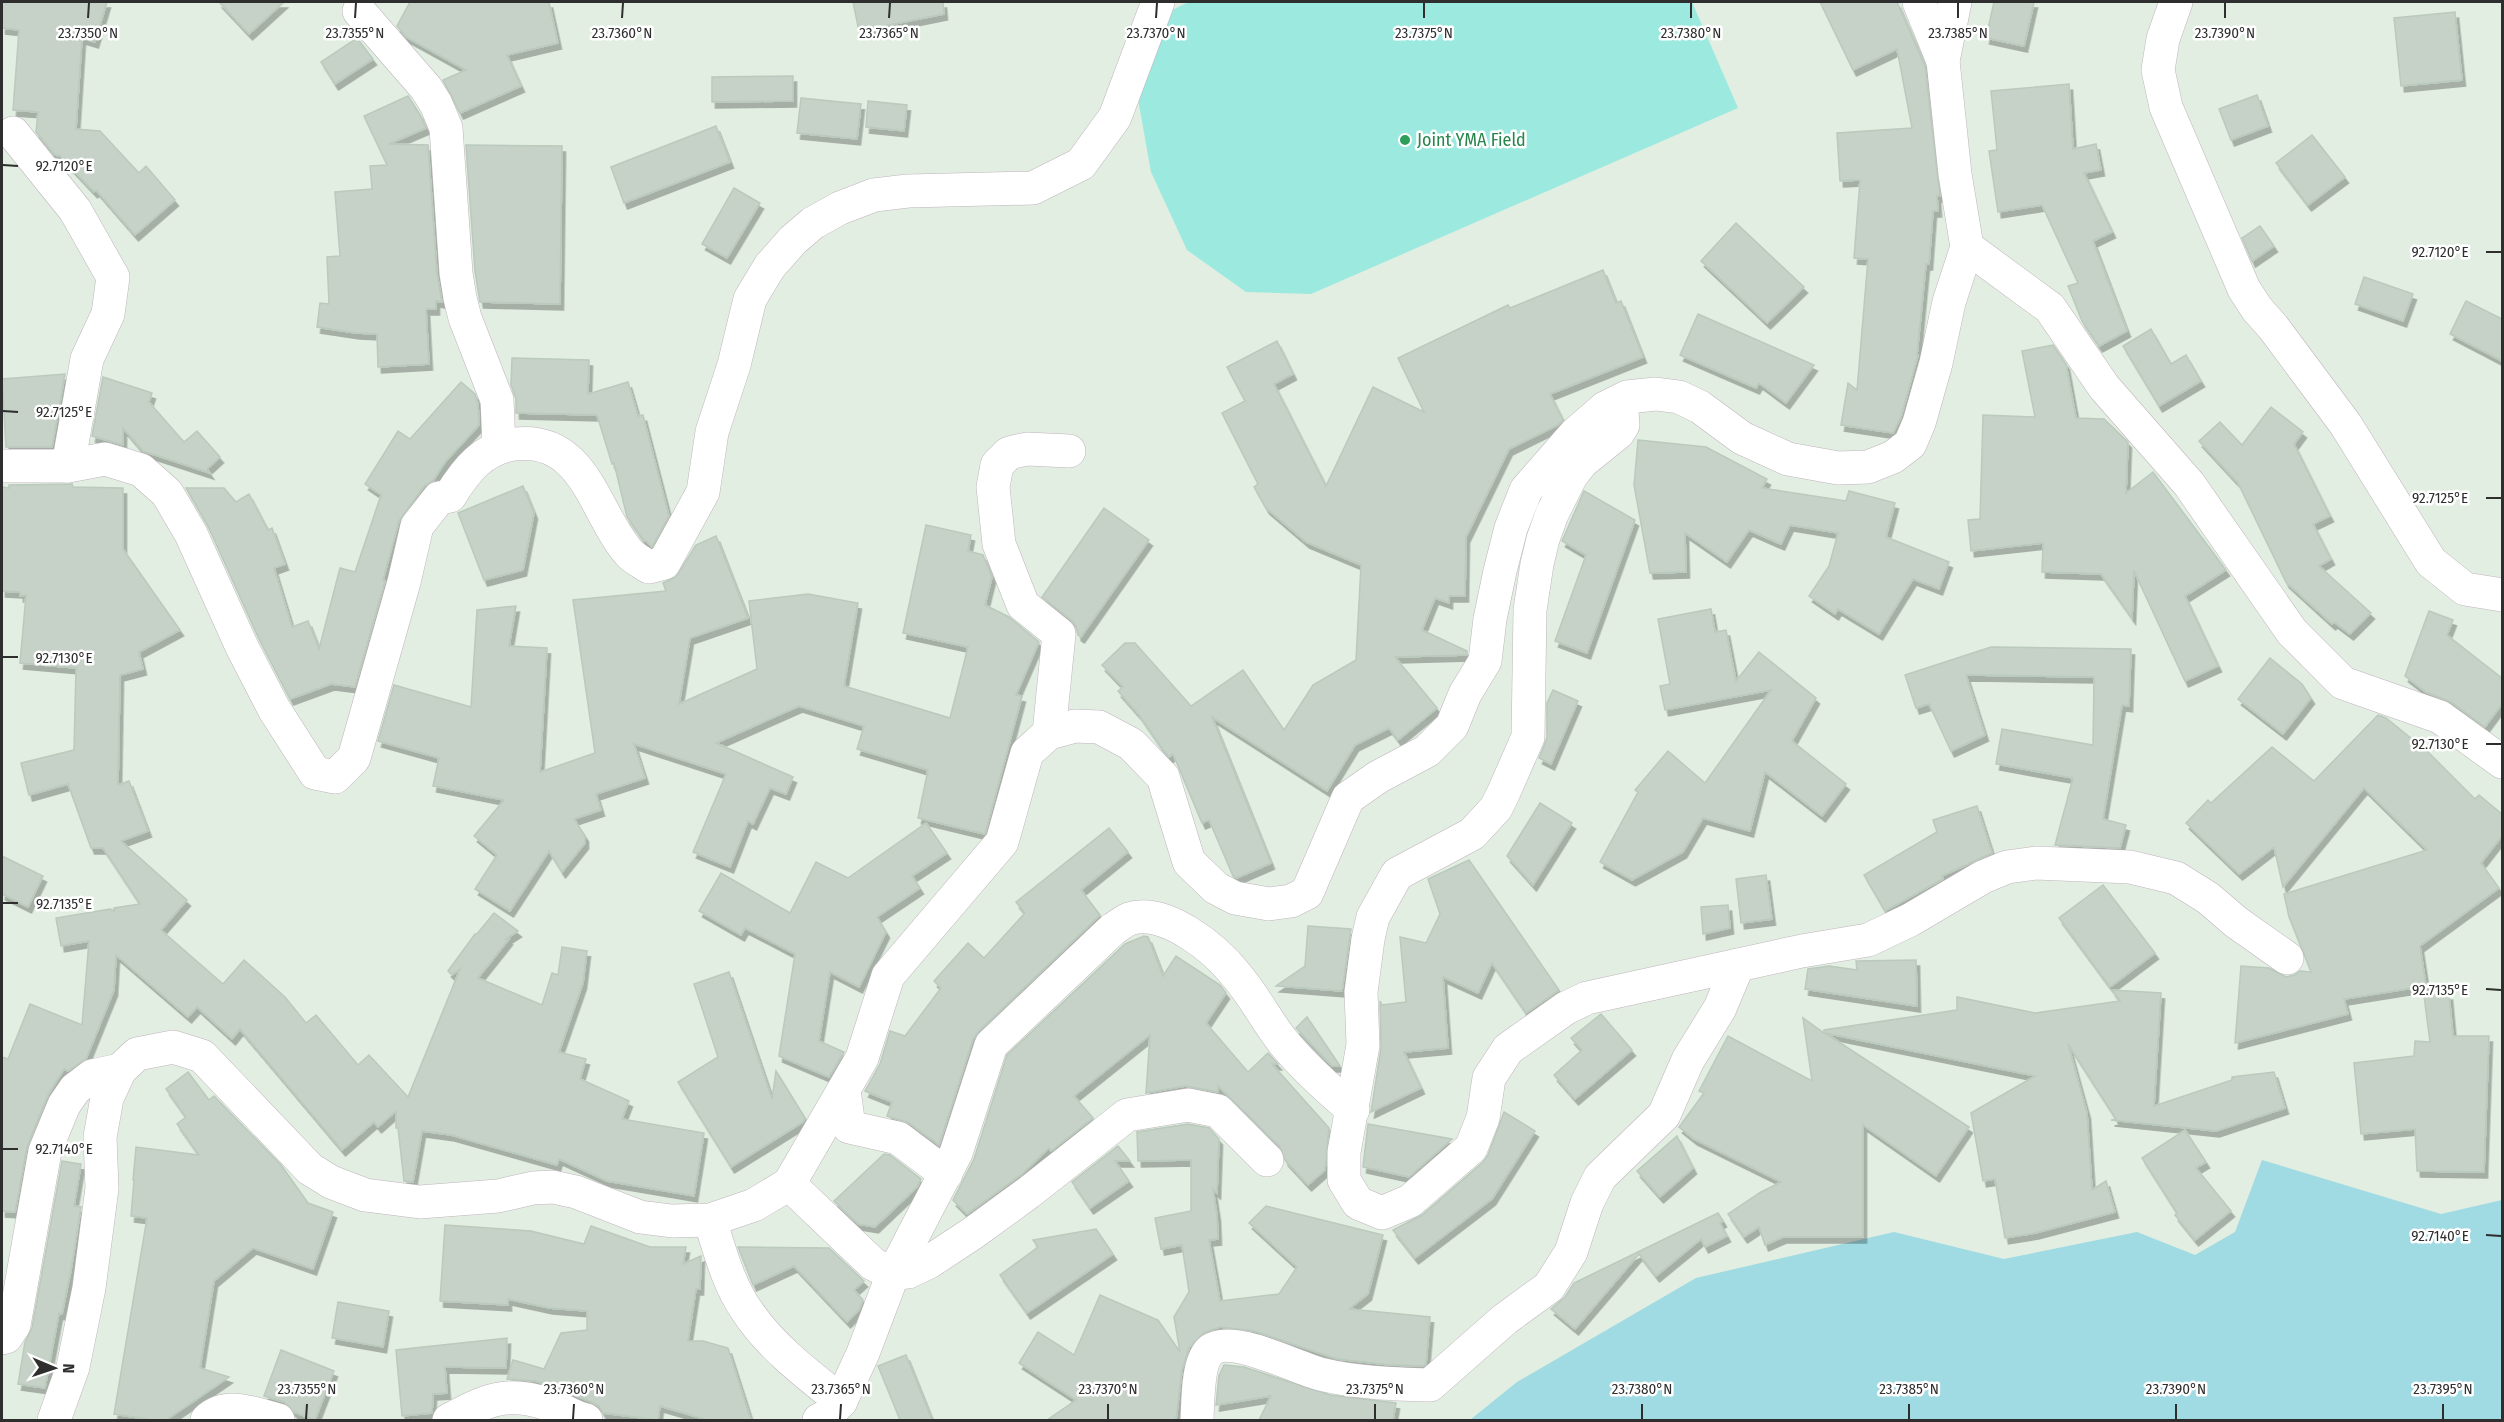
<svg xmlns="http://www.w3.org/2000/svg" width="2504" height="1422" font-family="'Fira Sans Condensed',sans-serif">
<style>
.green{fill:#a0dae2}
.pitch{fill:#9ce9e0}
.building{fill:#c6d1c7;stroke:#bacabc;stroke-width:1.5;filter:url(#shadow)}
.lines{fill:none;stroke-linecap:round;stroke-linejoin:round}
.minor-casing{stroke:#c0b4bd;stroke-width:34}
.minor{stroke:#fff;stroke-width:33}
.ticks{fill:none;stroke:#2e2e2e;stroke-width:2}
.leisure-dot{fill:#2e9e5b;stroke:#fff;stroke-width:2}
.labels{text-anchor:middle;stroke-width:5;stroke-linejoin:round;paint-order:stroke}
.leisure-label{font-size:18px;fill:#27864d;stroke:#fff;text-anchor:start}
.ticks-label{font-size:15px;text-anchor:middle;fill:#2e2e2e;stroke:#fff;stroke-width:5;stroke-linejoin:round;paint-order:stroke}
</style>
<defs>
<filter id="shadow"><feDropShadow dx="3.5" dy="6" stdDeviation="0" flood-color="#0004"/></filter>
</defs>
<rect width="100%" height="100%" fill="#e1eee1"/>
<polygon class="green" points="2262,1160 2441,1214 2502,1200 2502,1420 1470,1420 1517,1382 1696,1278 1894,1232 2004,1259 2137,1232 2195,1255 2235,1232"/>
<polygon class="pitch" points="1189,2 1692,2 1738,108 1311,294 1246,292 1187,250 1151,172 1135,82 1170,11"/>
<g class="building">
<polygon points="2,2 107,2 95,42 82,38 76,129 100,131 139,173 146,166 175,200 135,235 96,190 94,192 60,156 55,155 36,132 38,112 13,110 19,30 2,28"/>
<polygon points="219,2 284,2 249,34"/>
<polygon points="410,2 549,2 558,43 507,55 521,86 460,113 443,80 466,70 406,37 397,26"/>
<polygon points="853,2 943,2 944,14 859,31"/>
<polygon points="1820,2 1897,2 1925,66 1940,196 1937,196 1938,211 1933,211 1929,264 1926,264 1917,355 1918,355 1901,417 1893,433 1841,425 1848,383 1857,390 1868,259 1854,258 1860,180 1840,181 1837,133 1912,128 1897,49 1853,70"/>
<polygon points="1994,2 2034,2 2024,46 1986,38"/>
<polygon points="2455,12 2462,80 2401,86 2394,18"/>
<polygon points="357,38 373,59 335,84 321,62"/>
<polygon points="793,76 793,101 712,102 712,77"/>
<polygon points="2069,84 2073,149 2096,144 2101,170 2084,173 2112,232 2093,241 2127,331 2099,346 2082,321 2068,286 2078,283 2042,205 1998,212 1989,151 1997,150 1991,91"/>
<polygon points="2257,95 2268,126 2231,140 2219,109"/>
<polygon points="408,96 419,113 426,128 389,144 428,145 437,274 442,302 436,301 436,309 426,309 429,364 378,367 377,334 356,333 317,327 320,303 329,304 327,257 340,256 335,192 372,189 370,166 387,165 364,116"/>
<polygon points="801,98 861,104 857,139 797,133"/>
<polygon points="868,101 907,105 904,131 866,127"/>
<polygon points="716,126 730,162 624,203 611,167"/>
<polygon points="2312,135 2345,177 2308,205 2276,163"/>
<polygon points="466,145 562,146 560,304 480,302 475,271"/>
<polygon points="734,188 760,203 727,258 702,244"/>
<polygon points="1736,223 1804,287 1767,323 1701,261"/>
<polygon points="2260,226 2274,246 2252,261 2242,238"/>
<polygon points="1603,270 1616,303 1621,301 1643,357 1550,394 1563,420 1558,425 1509,449 1466,537 1465,596 1449,596 1449,603 1435,598 1422,630 1467,651 1467,655 1395,657 1437,708 1398,740 1389,728 1355,745 1327,791 1212,717 1271,863 1237,878 1233,876 1209,820 1202,823 1173,754 1169,757 1163,750 1139,715 1118,691 1123,687 1102,665 1125,643 1135,643 1191,706 1243,670 1284,730 1313,685 1356,660 1361,565 1306,542 1266,508 1254,487 1258,484 1222,413 1245,401 1227,367 1277,341 1293,374 1274,384 1326,486 1373,387 1424,412 1398,358 1508,305 1510,308"/>
<polygon points="2364,277 2413,294 2403,321 2355,304"/>
<polygon points="2466,301 2502,319 2502,361 2450,334"/>
<polygon points="1698,314 1814,365 1786,403 1759,383 1756,388 1680,355"/>
<polygon points="2151,329 2171,364 2186,355 2201,381 2159,406 2123,346"/>
<polygon points="2053,345 2066,364 2076,418 2104,419 2128,442 2126,493 2153,472 2226,570 2185,596 2218,666 2185,681 2134,571 2132,618 2101,574 2042,572 2043,543 1971,551 1968,520 1980,519 1983,415 2035,417 2022,351"/>
<polygon points="512,358 589,360 588,394 628,382 638,416 643,415 669,516 652,547 646,541 644,541 627,517 614,463 612,464 597,415 516,413 516,399 511,385"/>
<polygon points="65,374 52,447 6,447 2,379"/>
<polygon points="103,377 152,393 149,402 184,442 197,431 220,457 207,469 210,473 143,451 123,428 123,445 92,436"/>
<polygon points="461,382 475,394 478,404 479,425 445,462 433,481 424,486 399,521 383,580 385,581 355,687 331,684 290,699 259,639 208,526 186,488 224,488 236,502 249,494 268,530 272,528 285,564 274,568 292,627 308,621 319,649 340,568 355,572 381,495 365,484 398,431 410,439"/>
<polygon points="2271,407 2303,432 2294,444 2330,516 2313,524 2331,559 2319,566 2371,613 2350,634 2334,622 2332,624 2286,582 2238,483 2199,441 2220,422 2242,445"/>
<polygon points="1638,440 1706,447 1767,479 1762,488 1846,501 1849,491 1895,503 1886,537 1949,562 1939,589 1913,579 1879,634 1838,609 1835,614 1809,596 1829,566 1838,533 1790,525 1781,544 1749,530 1727,562 1685,533 1686,572 1650,573 1634,485"/>
<polygon points="72,484 73,487 123,488 123,549 180,630 139,652 143,669 120,675 118,785 129,781 148,831 121,841 187,900 161,930 223,984 244,960 285,997 306,1023 316,1015 358,1065 369,1055 408,1097 460,969 452,975 448,971 475,934 477,934 494,913 518,931 506,939 509,939 478,978 542,1005 552,973 558,975 562,947 587,951 583,983 559,1052 586,1059 580,1079 629,1101 622,1119 704,1133 694,1196 607,1181 559,1159 557,1165 451,1135 422,1131 413,1182 404,1181 398,1128 396,1128 396,1111 378,1127 374,1122 342,1150 240,1029 232,1039 197,1007 188,1017 116,955 114,990 86,1059 68,1071 64,1069 48,1095 27,1147 15,1212 2,1211 2,1057 8,1059 30,1004 82,1025 89,941 61,946 56,918 110,909 114,911 114,908 140,904 103,848 91,848 68,784 29,795 21,763 74,750 76,668 20,663 26,595 20,596 20,592 2,591 2,487 9,488 9,485"/>
<polygon points="523,486 534,513 523,570 484,580 458,513"/>
<polygon points="1584,491 1635,520 1587,653 1555,641 1586,555 1562,541"/>
<polygon points="1104,508 1149,540 1081,637 1078,635 1076,626 1071,620 1042,597"/>
<polygon points="926,525 971,535 968,551 983,555 992,577 985,605 1009,617 1039,642 1016,695 1022,696 985,834 918,818 928,770 857,749 864,726 799,706 716,743 793,777 786,794 770,788 753,824 748,821 730,867 693,852 726,774 634,744 645,778 596,794 601,810 574,819 585,836 585,843 562,872 549,851 510,911 475,889 497,855 474,836 504,800 433,786 439,758 378,741 394,685 471,707 477,610 516,606 509,646 547,648 540,772 595,753 573,600 666,591 663,583 676,577 696,545 716,536 748,618 690,638 679,704 757,669 749,601 808,594 858,603 844,686 950,718 968,647 903,633"/>
<polygon points="1711,609 1715,632 1726,630 1736,681 1759,652 1816,698 1792,741 1846,784 1822,816 1765,772 1750,831 1703,818 1683,852 1632,880 1600,862 1638,792 1635,790 1668,751 1705,783 1771,690 1665,710 1660,686 1670,684 1658,619"/>
<polygon points="2429,611 2453,620 2447,635 2502,678 2502,704 2485,727 2451,702 2426,692 2405,676"/>
<polygon points="1991,647 2131,649 2129,706 2122,705 2103,819 2126,825 2120,848 2055,845 2073,778 1996,764 2002,729 2093,745 2094,677 1966,675 1985,735 1951,751 1929,704 1916,708 1905,675"/>
<polygon points="2270,658 2302,684 2311,698 2283,734 2238,699"/>
<polygon points="1553,690 1578,701 1551,764 1539,758 1547,738 1547,703"/>
<polygon points="2378,715 2386,718 2428,752 2475,799 2479,795 2502,814 2502,836 2481,863 2499,888 2420,946 2426,986 2344,999 2348,1014 2235,1043 2241,966 2269,968 2286,977 2294,975 2300,971 2311,972 2289,917 2284,894 2427,850 2364,788 2283,887 2274,847 2239,874 2186,823 2208,800 2211,803 2272,747 2314,781"/>
<polygon points="1540,803 1572,823 1533,885 1507,856"/>
<polygon points="1977,806 1992,853 1942,876 1943,879 1885,911 1864,875 1937,832 1933,820"/>
<polygon points="926,823 947,853 912,876 920,888 877,917 886,932 859,987 830,972 819,1041 844,1052 829,1077 779,1056 795,954 745,928 741,935 699,911 721,873 790,913 816,862 848,878"/>
<polygon points="1109,828 1128,852 1081,890 1100,915 978,1032 973,1039 939,1145 909,1123 887,1116 892,1102 865,1091 880,1064 890,1031 905,1036 941,988 934,981 968,943 984,958 1025,913 1016,902"/>
<polygon points="2,856 43,876 28,907 2,894"/>
<polygon points="1469,860 1559,990 1526,1013 1492,963 1478,993 1443,977 1448,1048 1404,1052 1421,1088 1371,1112 1381,1048 1380,1001 1382,1005 1406,1002 1400,937 1426,943 1440,914 1428,879"/>
<polygon points="1766,875 1772,919 1741,923 1736,879"/>
<polygon points="2103,885 2155,953 2110,987 2059,918"/>
<polygon points="1728,905 1730,928 1703,934 1701,907"/>
<polygon points="1308,926 1351,929 1342,991 1276,986 1305,966"/>
<polygon points="1144,936 1148,937 1163,976 1176,956 1220,985 1226,993 1206,1023 1248,1072 1268,1053 1278,1064 1272,1064 1329,1128 1325,1170 1308,1185 1285,1160 1280,1147 1218,1086 1218,1092 1185,1086 1146,1093 1150,1035 1074,1096 1093,1118 1051,1151 1049,1148 1022,1174 967,1214 953,1200 974,1159 1007,1055 1125,944"/>
<polygon points="1916,960 1917,1006 1805,989 1808,969 1829,966 1857,970 1856,961"/>
<polygon points="729,972 772,1099 776,1071 805,1118 803,1122 731,1167 678,1082 718,1057 694,984"/>
<polygon points="2112,990 2161,993 2154,1106 2232,1080 2232,1077 2274,1072 2285,1108 2216,1131 2111,1120 2116,1119 2068,1044 2087,1113 2092,1190 2106,1181 2115,1212 2035,1233 2005,1238 1995,1179 1983,1181 1971,1113 2035,1076 1825,1033 1969,1127 1936,1176 1863,1125 1863,1237 1783,1237 1765,1245 1759,1227 1744,1237 1728,1214 1761,1192 1781,1182 1694,1139 1679,1127 1704,1093 1699,1091 1728,1036 1812,1081 1803,1018 1824,1033 1824,1030 1957,1010 1957,997 2035,1013 2120,1001"/>
<polygon points="2449,994 2453,1036 2489,1036 2484,1172 2417,1171 2415,1129 2361,1134 2354,1063 2414,1056 2415,1041 2430,1042 2424,996"/>
<polygon points="1601,1014 1632,1050 1575,1099 1554,1075 1582,1050 1571,1038"/>
<polygon points="1307,1017 1340,1066 1332,1066 1296,1028"/>
<polygon points="188,1072 209,1100 214,1096 281,1165 308,1203 333,1212 313,1269 253,1248 214,1281 200,1368 229,1377 166,1420 153,1420 114,1414 147,1218 131,1216 134,1180 133,1180 136,1147 199,1155 177,1124 186,1117 166,1089"/>
<polygon points="1504,1112 1535,1131 1492,1199 1415,1258 1393,1230 1422,1215 1483,1162 1488,1155"/>
<polygon points="1188,1124 1209,1128 1219,1139 1217,1193 1213,1189 1217,1215 1218,1239 1209,1240 1220,1301 1279,1294 1297,1267 1249,1223 1266,1206 1383,1235 1368,1294 1349,1309 1430,1317 1426,1364 1423,1366 1390,1365 1337,1359 1254,1331 1220,1327 1204,1333 1189,1348 1182,1370 1176,1420 1047,1420 1076,1400 1019,1363 1038,1332 1074,1355 1100,1295 1158,1320 1180,1352 1174,1317 1189,1292 1182,1245 1161,1249 1155,1218 1191,1211 1191,1160 1138,1161 1137,1132"/>
<polygon points="1368,1124 1452,1139 1409,1177 1363,1167"/>
<polygon points="2185,1130 2206,1162 2196,1168 2231,1211 2195,1240 2175,1215 2177,1213 2142,1158"/>
<polygon points="1677,1136 1693,1168 1660,1197 1637,1171"/>
<polygon points="1118,1146 1130,1161 1115,1161 1129,1181 1090,1208 1072,1182"/>
<polygon points="884,1154 890,1155 921,1179 917,1187 875,1227 858,1224 834,1201"/>
<polygon points="62,1161 81,1164 74,1206 81,1207 71,1270 62,1314 59,1313 45,1388 18,1384 25,1342 32,1328"/>
<polygon points="1718,1213 1723,1221 1720,1223 1727,1236 1705,1247 1701,1239 1656,1276 1639,1254 1575,1329 1551,1309 1565,1297 1574,1283"/>
<polygon points="445,1225 531,1231 584,1244 591,1226 650,1247 686,1247 683,1264 701,1256 700,1289 696,1289 688,1341 703,1341 728,1348 751,1420 707,1420 660,1406 658,1420 603,1413 599,1406 591,1402 558,1388 535,1381 507,1379 513,1360 544,1369 561,1333 587,1330 587,1311 549,1308 508,1299 508,1305 440,1301"/>
<polygon points="1096,1229 1113,1254 1027,1313 1000,1275 1038,1247 1033,1240"/>
<polygon points="738,1247 829,1248 864,1281 854,1290 863,1300 859,1310 847,1322 794,1266 753,1285"/>
<polygon points="338,1302 389,1311 383,1347 332,1338"/>
<polygon points="507,1338 506,1368 445,1367 447,1393 433,1394 432,1413 402,1416 396,1350"/>
<polygon points="281,1350 334,1371 315,1420 294,1412 284,1402 264,1396"/>
<polygon points="906,1355 932,1420 900,1420 878,1366"/>
<polygon points="1224,1365 1244,1367 1330,1395 1396,1403 1393,1420 1259,1420 1271,1396 1216,1405 1219,1376"/>
</g>
<g class="lines">
<g class="minor-casing">
<g id="minor">
<polyline points="1919,2 1943,61"/>
<polyline points="1955,2 1943,61 1955,174 1967,247"/>
<polyline points="2176,2 2163,39 2158,70 2166,107 2244,289 2257,309 2273,327 2346,425 2431,562 2465,589 2502,595"/>
<polyline points="359,11 426,88 436,104 446,128 456,273 460,298 465,318 497,400 499,446"/>
<polyline points="13,133 75,210 113,277 108,314 87,359 68,466"/>
<polyline points="1621,401 1623,425 1618,433 1582,462 1571,476 1552,514 1543,539 1537,564 1530,610 1528,737 1503,794 1496,808 1472,834 1397,874 1373,917 1368,939 1361,992 1363,1045 1344,1152 1344,1180 1358,1203 1382,1213 1410,1201 1471,1148 1483,1118 1489,1078 1508,1049 1566,1008 1587,998 1802,951 1868,940 1910,920 1983,877 2007,867 2036,863 2130,867 2176,878 2208,898 2236,922 2287,958"/>
<path d="M2,466h66l37,-7 36,11 26,23 24,41 51,113 32,62 41,64 20,4 19,-19 50,-176 13,-56 22,-28 11,-2c16,-26 33,-48 65,-52 71,-8 79,70 115,110 5,5 13,9 19,13l15,-4 39,-71 9,-60 22,-67 16,-66 20,-33 23,-26 20,-17 27,-15 34,-13 34,-4 125,-3 48,-24 34,-47 43,-115"/>
<polyline points="1049,733 1059,634 1023,605 999,544 993,487 997,465 1009,453 1027,449 1069,451"/>
<polyline points="844,1090 849,1127 898,1138 946,1174"/>
<polyline points="789,1184 873,1264 893,1274 908,1272 929,1262 973,1233 1028,1193 1127,1115 1188,1105 1218,1111 1267,1160"/>
<path d="M710,1220c10,31 18,64 37,91 24,36 60,63 94,90"/>
<polyline points="2,1338 6,1337 14,1325 45,1151 64,1105 75,1089 92,1076 120,1070"/>
<polyline points="54,1420 73,1367 89,1288 102,1188 100,1137 107,1098 120,1070 137,1054 173,1047 202,1056 310,1169 331,1182 365,1195 420,1202 498,1196 533,1188 553,1187 576,1192 640,1217 672,1221 710,1220 754,1205 789,1184 862,1058 888,976 1002,842 1027,753 1049,733 1075,726 1099,727 1131,744 1163,777 1189,862 1216,888 1235,898 1269,904 1291,901 1307,893 1348,798 1378,777 1427,751 1452,726 1465,694 1485,661 1490,619 1500,571 1511,528 1526,490 1575,434 1605,408 1627,397 1656,394 1679,397 1700,407 1742,438 1788,459 1838,468 1868,467 1893,457 1910,444 1919,423 1936,363 1949,302 1967,247 2050,308 2104,387 2189,484 2292,632 2343,683 2440,717 2502,762"/>
<path d="M207,1420c20,-19 48,-6 71,0"/>
<path d="M449,1420c36,-19 57,-30 98,-16 14,4 25,13 39,16"/>
<path d="M819,1420l8,-4 14,-15 22,-48 30,-79 63,-121 35,-108 122,-116c5,-3 11,-8 16,-10 36,-12 87,30 108,57 18,21 30,46 47,67 21,25 44,46 69,67"/>
<path d="M1197,1420c1,-17 0,-59 14,-70 21,-16 85,18 109,24 36,9 74,10 110,11l75,-66 44,-32 22,-35 16,-49 13,-26 64,-62 24,-55 32,-52 18,-43"/>
</g>
</g>
<use href="#minor" class="minor"/>
</g>
<path class="ticks" d="M88,18l1,-15M355,18l1,-15M622,18l1,-15M889,18l1,-15M1156,18l1,-15M1424,18v-15M1691,18v-15M1958,18v-15M2225,18v-15M3,165l15,1M2486,252h15M3,411l15,1M2486,498h15M3,657h15M2486,744h15M3,903h15M2486,989l15,1M3,1149h15M2486,1235l15,1M306,1419l1,-15M573,1419l1,-15M840,1419l1,-15M1108,1419v-15M1375,1419v-15M1642,1419v-15M1909,1419v-15M2176,1419v-15M2443,1419v-15"/>
<circle class="leisure-dot" cx="1405" cy="140" r="6"/>
<g class="labels">
<g class="leisure-label">
<text x="1417" y="146">Joint YMA Field</text>
</g>
</g>
<g class="ticks-label">
<text x="88" y="38">23.7350°N</text>
<text x="355" y="38">23.7355°N</text>
<text x="622" y="38">23.7360°N</text>
<text x="889" y="38">23.7365°N</text>
<text x="1156" y="38">23.7370°N</text>
<text x="1424" y="38">23.7375°N</text>
<text x="1691" y="38">23.7380°N</text>
<text x="1958" y="38">23.7385°N</text>
<text x="2225" y="38">23.7390°N</text>
<text x="64" y="171">92.7120°E</text>
<text x="2440" y="257">92.7120°E</text>
<text x="64" y="417">92.7125°E</text>
<text x="2440" y="503">92.7125°E</text>
<text x="64" y="663">92.7130°E</text>
<text x="2440" y="749">92.7130°E</text>
<text x="64" y="909">92.7135°E</text>
<text x="2440" y="995">92.7135°E</text>
<text x="64" y="1154">92.7140°E</text>
<text x="2440" y="1241">92.7140°E</text>
<text x="307" y="1394">23.7355°N</text>
<text x="574" y="1394">23.7360°N</text>
<text x="841" y="1394">23.7365°N</text>
<text x="1108" y="1394">23.7370°N</text>
<text x="1375" y="1394">23.7375°N</text>
<text x="1642" y="1394">23.7380°N</text>
<text x="1909" y="1394">23.7385°N</text>
<text x="2176" y="1394">23.7390°N</text>
<text x="2443" y="1394">23.7395°N</text>
</g>
<rect width="2504" height="1422" fill="none" stroke="#2e2e2e" stroke-width="6"/>
<g transform="translate(54 1368) rotate(92)" stroke="#ffffff" stroke-width="4.5" paint-order="stroke">
<path d="M0-4.5L10 22L0 15L-10 22Z" fill="#2e2e2e"/>
<text y="-9" font-size="16" font-weight="bold" text-anchor="middle" fill="#2e2e2e">N</text>
</g>
</svg>
